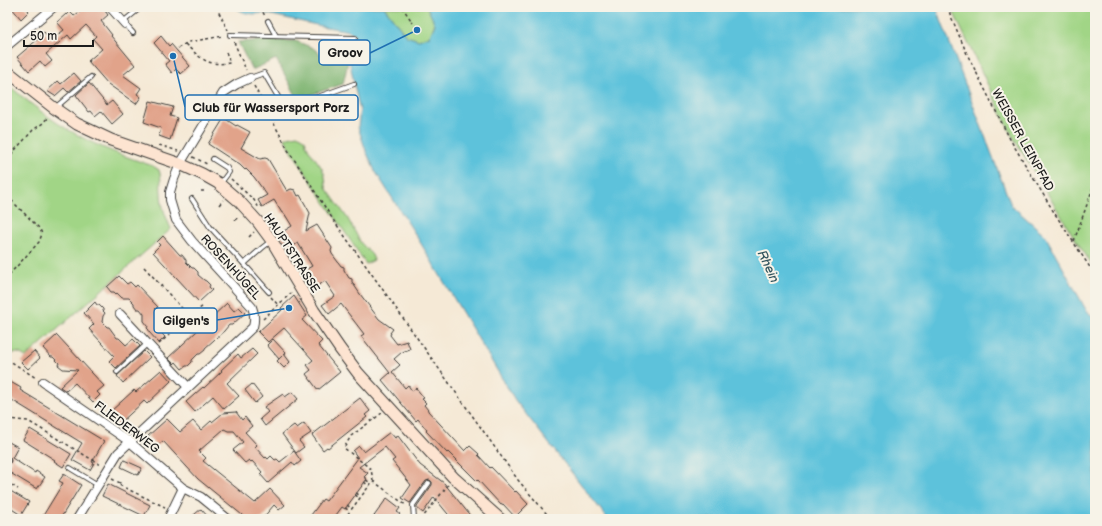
<svg xmlns="http://www.w3.org/2000/svg" width="1102" height="526" font-family="'Balsamiq Sans',sans-serif">
<style>
.green{fill:#a1d586;stroke:#5e7851}
.forest{fill:#80b673;stroke:#4e6948}
.water{fill:#5dc2db;stroke:#3c6f7c}
.building{fill:#e1a38a}
.lines{fill:none;stroke-linecap:round;stroke-linejoin:round}
.lane-casing{stroke:#3d3b38;stroke-width:6}
.street-casing{stroke:#3d3b38;stroke-width:10}
.secondary-casing{stroke:#3d3b38;stroke-width:13}
.path{stroke:#3d3b38;stroke-width:1.5;stroke-dasharray:3 3;stroke-linecap:butt}
.lane{stroke:#fff;stroke-width:4}
.street{stroke:#fff;stroke-width:8}
.secondary{stroke:#fde4d1;stroke-width:11}
.labels{text-anchor:middle;stroke-width:4;stroke-linejoin:round;paint-order:stroke}
.street-label{font-size:12px;fill:#1c1c1c;stroke:#f7f3e8}
.water-label{font-size:13px;font-style:italic;fill:#33565f;stroke:#f7f3e8}
.leader{fill:none;stroke:#1f6fb2;stroke-width:1.5}
.callout-dot{fill:#1f6fb2;stroke:#f7f3e8;stroke-width:1.5}
.callout{fill:#f7f3e8;stroke:#1f6fb2;stroke-width:1.5}
.callout-label{font-size:13px;text-anchor:middle;font-weight:bold;fill:#1c1c1c}
</style>
<rect width="100%" height="100%" fill="#f7f3e8"/>
<filter id="ink" filterUnits="userSpaceOnUse"><feTurbulence type="fractalNoise" baseFrequency=".025" numOctaves="2"/><feDisplacementMap in="SourceGraphic" scale="8" xChannelSelector="R" yChannelSelector="G"/><feConvolveMatrix kernelMatrix="1 2 1 2 8 2 1 2 1" color-interpolation-filters="sRGB"/></filter>
<filter id="wash" filterUnits="userSpaceOnUse"><feTurbulence type="fractalNoise" baseFrequency=".012" numOctaves="4" result="noise"/><feDisplacementMap in="SourceGraphic" scale="16" xChannelSelector="R" yChannelSelector="G"/><feGaussianBlur stdDeviation="0.9" result="paint"/><feColorMatrix in="noise" values="0 0 0 0 0 0 0 0 0 0 0 0 0 0 0 0 0 1.4 0 .05"/><feComposite in="paint" operator="in"/></filter>
<g filter="url(#wash)">
<rect width="100%" height="100%" fill="#f5e9d6"/>
<g class="green">
<polygon points="384,7 427,7 435,23 430,36 419,40 406,36"/>
<polygon points="951,7 1095,7 1095,269 1077,242 1011,134"/>
<path d="M7,84c22,18 44,37 69,50 24,14 51,23 77,32l6,4c3,8 1,15 2,22 0,14 5,25 10,37l-145,128 -7,-4h-12z"/>
<path d="M297,135c2,1 6,2 8,5 1,2 1,5 2,6 5,11 16,19 18,31 1,4 0,8 2,12l21,30 13,24 11,12 2,5 -8,4 -63,-95 -18,-30 3,-2z"/>
</g>
<polygon class="forest" points="268,40 296,41 313,48 323,56 333,53 348,62 343,84 298,99 276,59 252,70 238,42"/>
<path class="water" d="M235,7h149l22,29 13,4 11,-4 5,-12 -8,-17h509l75,198 34,30 40,73 10,12v199h-487l-93,-119 -98,-163 -42,-66 -9,-20 -8,-24 2,-16 -6,-27 -4,-21 1,-7 5,-4 -2,-18 -5,-3 -28,-5 -58,-13c-10,2 -20,1 -28,-6z"/>
<g id="blocks">
<g class="building">
<polygon points="11,7 25,7 29,11 21,19"/>
<polygon points="92,7 102,7 108,15 101,21 112,35 111,36 135,65 123,75 141,88 137,94 141,97 136,104 108,84 88,61 102,49 93,39 96,36 86,25 71,39 68,35 46,54 52,61 45,67 40,61 29,71 17,57 38,39 37,38 44,32 51,40 64,30 57,22 66,14 67,15 70,12 74,16 83,9 90,9"/>
<polygon points="161,36 169,46 171,44 190,66 181,74 176,69 172,73 165,64 169,61 154,43"/>
<polygon points="74,73 81,81 68,92 64,88 55,96 47,91 58,81 61,84"/>
<polygon points="89,83 107,105 112,101 123,114 112,124 101,111 95,116 91,111 89,112 76,95"/>
<polygon points="150,101 173,107 170,116 177,118 170,140 159,136 161,128 144,122"/>
<polygon points="224,118 236,126 237,125 250,132 241,148 260,159 265,158 268,159 287,191 291,189 295,190 298,196 300,195 310,213 306,231 317,225 332,248 331,251 332,254 341,266 344,267 344,270 349,278 352,279 352,282 360,294 379,319 393,329 390,333 391,333 390,335 397,344 407,341 410,349 402,352 394,359 400,365 392,372 405,388 408,385 412,391 416,388 424,398 422,399 426,403 424,405 428,410 428,411 465,451 470,446 479,454 478,455 490,468 491,467 515,492 516,491 528,504 515,517 503,504 501,505 478,480 477,481 448,452 447,453 426,431 427,430 418,419 416,421 382,380 390,373 361,336 364,334 341,304 329,314 322,305 335,296 325,281 313,289 310,284 302,272 312,266 298,243 288,249 279,234 292,226 284,213 282,213 274,200 262,207 258,200 267,195 254,177 246,169 245,170 240,165 208,144"/>
<polygon points="163,236 180,255 182,255 186,260 186,262 192,268 194,268 198,272 198,275 204,280 206,281 210,285 209,287 212,290 199,302 153,252 160,245 157,242"/>
<polygon points="119,276 127,284 130,282 135,287 137,285 158,307 155,309 160,315 158,318 168,329 162,334 165,337 159,343 149,332 149,330 147,328 148,326 144,321 144,314 140,309 137,309 134,305 134,303 129,298 122,298 117,293 116,294 114,292 111,292 107,287"/>
<polygon points="294,296 307,316 302,320 322,341 318,345 340,372 318,390 306,374 311,370 307,365 313,360 284,328 268,342 258,332 282,310 281,308"/>
<polygon points="95,302 97,305 99,305 103,309 103,311 105,313 103,316 102,322 107,327 109,327 117,338 119,338 126,345 133,339 140,346 116,368 109,361 114,356 89,329 94,324 84,313"/>
<polygon points="227,303 234,311 239,307 245,313 232,325 229,325 219,337 217,337 214,340 205,348 205,350 200,354 198,354 192,360 192,362 188,366 186,366 182,369 176,362 174,364 168,358"/>
<polygon points="57,335 104,386 97,392 100,395 93,402 75,383 66,391 60,387 78,370 63,369 58,365 59,363 53,357 51,357 43,348"/>
<polygon points="273,339 286,353 284,354 290,362 284,368 277,361 282,356 279,359 267,345"/>
<polygon points="252,349 257,354 227,383 239,396 224,409 213,396 195,412 186,402 203,387 204,388 222,371 221,370 238,354 241,358"/>
<polygon points="34,351 40,358 28,369 21,362"/>
<polygon points="144,351 150,357 123,383 117,376"/>
<polygon points="161,370 171,381 147,404 144,401 117,426 115,425 111,420 114,417 110,412 134,390 136,392"/>
<polygon points="7,380 21,388 20,390 104,441 92,462 94,463 90,470 72,460 82,443 7,397"/>
<polygon points="252,384 262,397 255,403 245,390"/>
<polygon points="292,392 298,399 265,426 260,419 268,412 264,407 283,394 285,397"/>
<polygon points="360,398 370,411 365,415 367,417 328,448 327,447 323,450 312,435"/>
<polygon points="236,412 242,420 245,417 252,426 245,432 257,445 255,447 265,458 266,457 268,459 271,456 275,460 277,459 280,462 294,451 301,461 295,466 292,462 268,483 260,474 262,472 252,461 251,462 249,460 245,463 233,450 243,442 234,431 228,431 224,429 199,451 206,458 203,461 255,503 270,489 285,505 279,510 274,505 262,519 247,519 198,479 163,441 157,446 148,436 167,419 180,432 193,421 201,430 211,421 212,422 223,413"/>
<polygon points="304,423 311,433 299,441 304,447 296,453 282,434 294,425 297,428"/>
<polygon points="30,429 71,454 63,467 54,461 55,460 23,440"/>
<polygon points="390,432 395,438 398,436 420,465 444,483 473,519 452,519 434,497 423,513 417,508 417,506 432,485 432,482 430,480 426,481 410,503 402,498 411,485 392,461 395,459 385,447 359,467 368,473 364,477 367,479 345,509 342,507 333,519 308,519 323,499 326,501 358,458 353,451 359,446 364,452"/>
<polygon points="7,441 18,447 12,458 35,473 36,471 45,477 37,489 7,471 7,463 10,463 11,461 10,458 7,456"/>
<polygon points="124,460 142,468 138,475 121,467"/>
<polygon points="64,474 81,485 60,519 41,519 63,483 59,481"/>
<polygon points="108,484 150,505 144,516 102,496"/>
<polygon points="7,489 29,502 21,515 7,506"/>
<polygon points="387,498 400,508 397,512 400,514 396,519 372,519"/>
<polygon points="201,509 210,519 189,519"/>
</g>
</g>
</g>
<g filter="url(#ink)">
<use href="#blocks" fill-opacity="0" stroke="#3d3b38" stroke-width="1"/>
<g class="lines">
<g class="lane-casing">
<g id="lane">
<polyline points="268,21 276,36"/>
<polyline points="123,22 140,8"/>
<polyline points="125,24 133,33"/>
<polyline points="230,35 355,38"/>
<polyline points="250,78 264,73 287,112 301,103 354,84"/>
<polyline points="55,108 91,77"/>
<polyline points="213,159 227,168 229,172 220,184"/>
<polyline points="192,199 210,227 244,264"/>
<polyline points="269,292 244,264 262,248 271,241"/>
<polyline points="117,372 147,344"/>
<polyline points="7,459 8,460"/>
<polyline points="70,468 98,485"/>
<polyline points="414,519 413,505 429,483"/>
</g>
</g>
<g class="street-casing">
<g id="street">
<polyline points="110,7 125,24"/>
<polyline points="7,46 54,7"/>
<polyline points="120,314 188,387"/>
<polyline points="43,382 130,442 183,488 201,497 228,519"/>
<path d="M77,519l41,-66 135,-126c2,-8 2,-13 -1,-20l-60,-66 -16,-21 -6,-20v-8l4,-13 6,-15 43,-71 14,-9 13,-6"/>
<polyline points="168,519 183,488"/>
</g>
</g>
<g class="secondary-casing">
<polyline id="secondary" points="7,71 54,108 77,124 111,140 180,164 202,174 218,183 239,201 258,222 272,241 314,311 340,349 358,373 389,407 453,477 500,519"/>
</g>
<g class="path">
<polyline points="216,7 228,30"/>
<polyline points="260,7 265,16"/>
<polyline points="402,7 413,23"/>
<polyline points="947,7 967,54 1011,141 1055,214 1095,275"/>
<polyline points="124,10 127,7"/>
<polyline points="234,42 246,70"/>
<path d="M185,44c17,15 21,22 45,19l-4,-11"/>
<polyline points="178,48 188,42 223,36"/>
<polyline points="254,86 288,150 334,221 518,480 551,519"/>
<polyline points="159,145 178,151"/>
<polyline points="193,157 207,164"/>
<polyline points="7,159 33,130 43,123 48,117"/>
<polyline points="231,179 254,200 259,208"/>
<polyline points="201,191 204,191 206,189"/>
<polyline points="7,196 40,229 42,234 39,242 7,277"/>
<polyline points="219,205 223,200"/>
<polyline points="235,220 239,216"/>
<polyline points="249,237 254,232"/>
<polyline points="1074,241 1095,182"/>
<polyline points="144,267 190,317"/>
<polyline points="271,297 278,305"/>
<polyline points="263,319 291,293"/>
<polyline points="159,344 188,318 190,317 204,305"/>
<polyline points="7,359 36,378"/>
<polyline points="7,419 28,421 101,465"/>
<polyline points="112,479 120,483 119,485 165,507"/>
<polyline points="366,480 371,483"/>
<polyline points="373,481 371,469 344,448 351,436 382,413"/>
<polyline points="7,482 18,489"/>
<polyline points="364,482 369,486"/>
<polyline points="356,493 361,496"/>
<polyline points="355,495 360,498"/>
<polyline points="347,505 352,509"/>
<polyline points="345,508 350,511"/>
<polyline points="246,519 246,518"/>
<polyline points="344,519 373,481 407,506"/>
<polyline points="420,519 423,517 448,485"/>
</g>
<use href="#lane" class="lane"/>
<use href="#street" class="street"/>
<use href="#secondary" class="secondary"/>
</g>
</g>
<g class="labels">
<g class="street-label">
<text transform="translate(1023 140) rotate(61)" y="4">WEISSER LEINPFAD</text>
<text transform="translate(292 253) rotate(57)" y="4">HAUPTSTRASSE</text>
<text transform="translate(231 267) rotate(48)" y="4">ROSENHÜGEL</text>
<text transform="translate(127 427) rotate(37)" y="4">FLIEDERWEG</text>
</g>
<g class="water-label">
<text transform="translate(769 266) rotate(65)" y="5">Rhein</text>
</g>
</g>
<path class="leader" d="M417 30L370 53M173 56L185 107M289 308L217 320"/>
<g class="callout-dot">
<circle cx="417" cy="30" r="4"/>
<circle cx="173" cy="56" r="4"/>
<circle cx="289" cy="308" r="4"/>
</g>
<g class="callout">
<rect x="319" y="40" width="51" height="25" rx="4"/>
<rect x="185" y="95" width="173" height="25" rx="4"/>
<rect x="154" y="308" width="63" height="25" rx="4"/>
</g>
<g class="callout-label">
<text x="345" y="57">Groov</text>
<text x="271" y="112">Club für Wassersport Porz</text>
<text x="186" y="325">Gilgen's</text>
</g>
<rect width="1102" height="526" fill="none" stroke="#f7f3e8" stroke-width="24"/>
<path d="M24 40v6h69v-6" fill="none" stroke="#1c1c1c" stroke-width="2"/>
<text x="30" y="40" font-size="12" fill="#1c1c1c" stroke="#f7f3e8" stroke-width="3" paint-order="stroke">50 m</text>
</svg>
